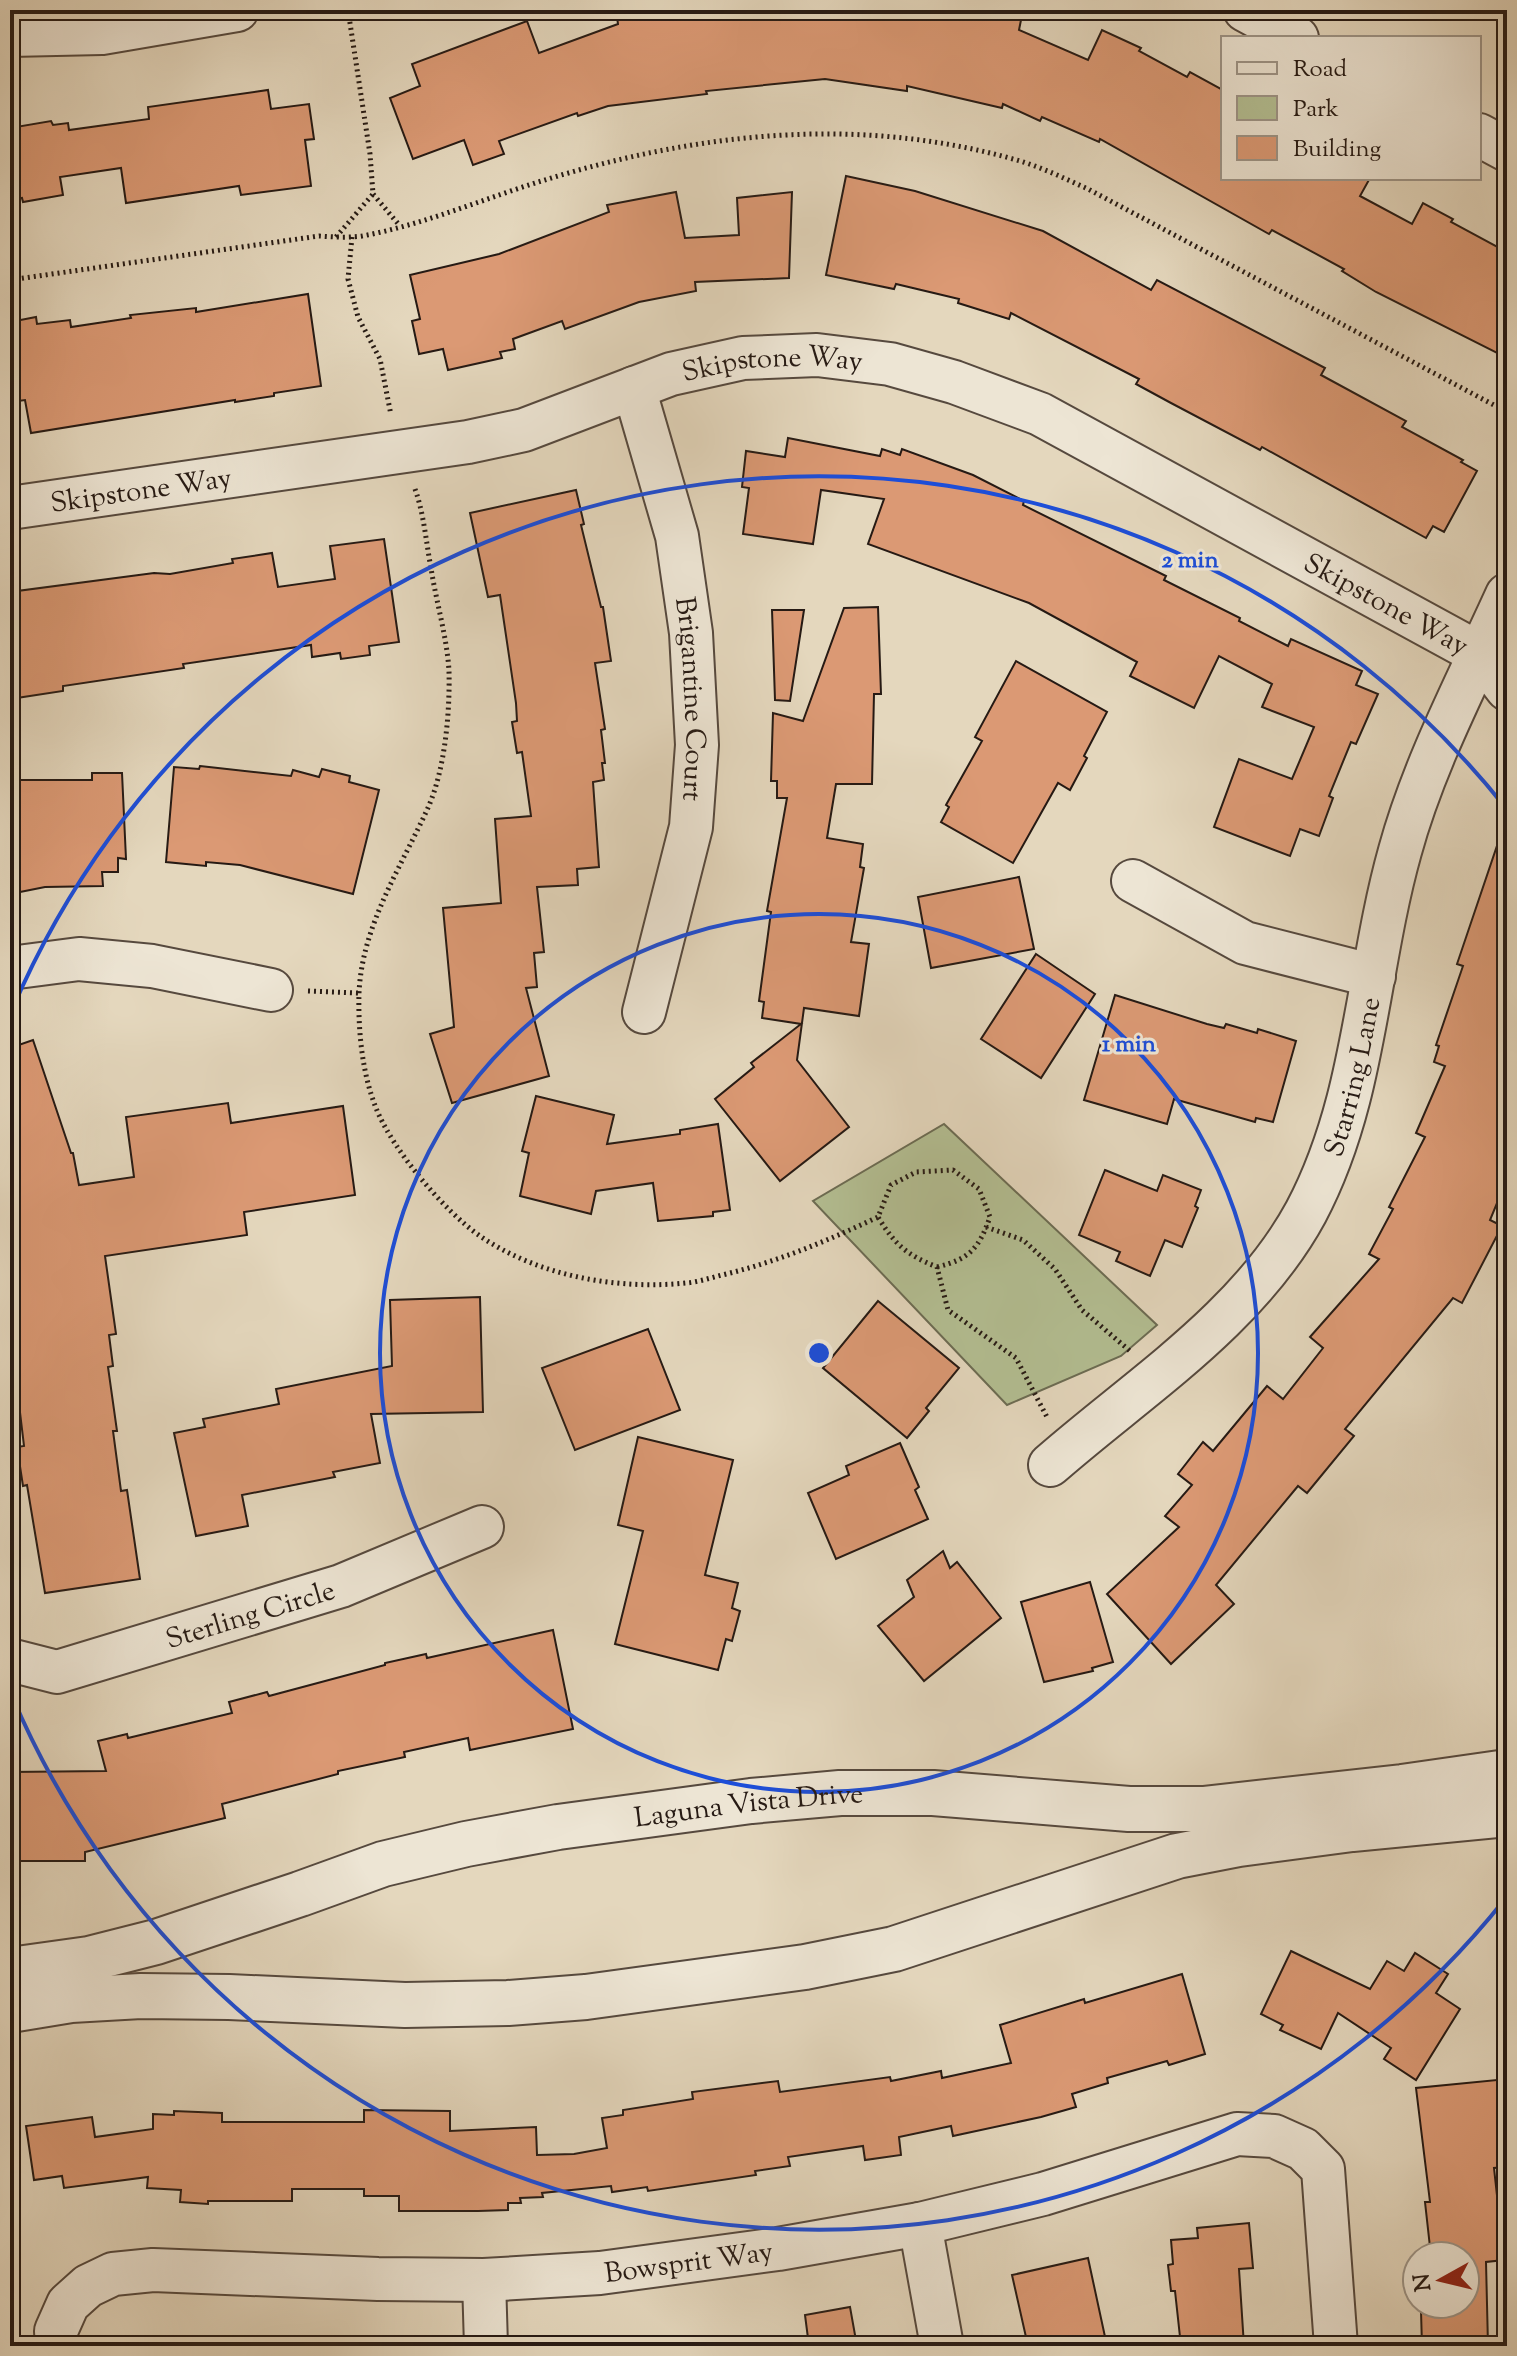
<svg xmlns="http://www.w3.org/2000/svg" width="1517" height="2356" font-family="'Sorts Mill Goudy',serif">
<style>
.green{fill:#b3be92;stroke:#6c6c53;stroke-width:2}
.building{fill:#db9974;stroke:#261a14;stroke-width:2}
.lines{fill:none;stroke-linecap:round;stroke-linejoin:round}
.minor-casing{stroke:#56493e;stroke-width:46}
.tertiary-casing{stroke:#56493e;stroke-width:48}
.path{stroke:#261a14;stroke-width:5;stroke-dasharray:2 4;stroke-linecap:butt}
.minor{stroke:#ede5d4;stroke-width:42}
.tertiary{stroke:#ede5d4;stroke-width:44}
.ring{fill:none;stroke:#1d4ed8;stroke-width:4}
.labels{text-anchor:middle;stroke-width:6;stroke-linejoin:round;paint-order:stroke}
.street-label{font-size:28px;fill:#261a14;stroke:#ede5d4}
.centre{fill:#1d4ed8;stroke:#ede5d4;stroke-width:4}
.ring-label{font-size:24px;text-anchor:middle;font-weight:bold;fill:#1d4ed8;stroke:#ede5d4;stroke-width:6;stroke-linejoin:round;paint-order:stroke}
</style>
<rect width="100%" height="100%" fill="#e4d7bd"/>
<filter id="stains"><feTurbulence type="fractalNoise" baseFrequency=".0025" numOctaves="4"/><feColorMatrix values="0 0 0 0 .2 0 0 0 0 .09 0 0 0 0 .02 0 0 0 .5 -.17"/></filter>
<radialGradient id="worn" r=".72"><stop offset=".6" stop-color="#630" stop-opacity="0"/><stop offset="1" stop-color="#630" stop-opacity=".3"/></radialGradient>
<polygon class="green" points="944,1124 1157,1325 1121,1356 1007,1405 813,1201"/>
<g class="building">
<polygon points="616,10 849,10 878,15 879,10 1023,10 1019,30 1088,60 1102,30 1141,48 1139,51 1187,77 1190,72 1223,90 1223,178 1370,178 1360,196 1412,224 1423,203 1453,219 1451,222 1507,252 1507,358 1376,292 1342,271 1344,269 1272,230 1269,234 1100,139 1099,142 1042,117 1040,121 1003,104 1002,108 907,86 907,91 825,79 706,91 707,94 608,106 578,116 577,113 499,141 504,154 473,165 464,140 413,159 390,98 420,86 412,64 527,21 539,53 618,24"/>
<polygon points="268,90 271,109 309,104 314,139 305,140 311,186 241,195 239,186 126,203 121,168 60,177 63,195 23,202 22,198 10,200 10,128 51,121 53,125 68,123 69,130 149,119 148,107"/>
<polygon points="846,176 915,191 1043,231 1151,290 1157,280 1325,368 1321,375 1406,421 1402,427 1463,460 1461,462 1477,471 1444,532 1433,526 1426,538 1262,447 1260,450 1171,403 1136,384 1139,379 1011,313 1009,319 958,303 959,299 896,284 894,289 826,275"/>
<polygon points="676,192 685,238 739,235 737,198 792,192 789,278 695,282 696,291 639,302 565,329 562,321 513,339 515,349 500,352 502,358 448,370 443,349 419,354 412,321 420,319 410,275 499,254 609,212 607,205"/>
<polygon points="308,294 321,386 274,393 274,396 235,402 235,400 31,433 25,400 10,402 10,322 36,317 37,324 70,320 71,327 131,318 130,315 196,308 196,312"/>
<polygon points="788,438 880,456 882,449 900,455 902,449 973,475 1024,501 1023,505 1166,576 1164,580 1240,618 1239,621 1288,646 1291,639 1362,671 1356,685 1378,694 1356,744 1351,742 1329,796 1333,798 1319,836 1300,829 1290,856 1214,827 1239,759 1292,779 1314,727 1262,707 1272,684 1219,656 1194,708 1130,676 1137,662 1029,603 868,544 884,499 821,490 813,544 743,534 749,488 742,487 746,451 785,457"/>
<polygon points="576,490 584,524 581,525 601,607 603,607 611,661 595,663 605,729 601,730 605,763 602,763 604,780 593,782 599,867 577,869 578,885 537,887 544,952 534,953 537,987 526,988 549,1076 452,1103 430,1034 454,1027 443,908 501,903 495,819 531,816 522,752 517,753 512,722 517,721 516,703 500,595 488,597 470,513"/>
<polygon points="384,539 399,642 369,646 370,655 341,659 340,653 312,657 311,645 183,664 184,668 63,686 63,691 10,699 10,592 154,573 170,574 233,563 232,559 272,553 278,587 335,579 330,546"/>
<polygon points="878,607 881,694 874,694 872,784 836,784 827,838 863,844 860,867 864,868 851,942 869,944 859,1016 804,1008 797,1060 849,1127 780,1181 715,1099 754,1067 751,1063 801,1024 762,1018 764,1002 759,1001 771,912 767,911 787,798 777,798 777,781 771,781 773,713 803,721 844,608"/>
<polygon points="772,610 804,610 790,701 775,700"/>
<polygon points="1016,661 1107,712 1084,756 1087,758 1070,790 1058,783 1013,863 941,822 949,807 946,805 982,741 975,737"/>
<polygon points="200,766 291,776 293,770 319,777 322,769 350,776 349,782 379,790 353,894 240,865 206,862 206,866 166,862 174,767 199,769"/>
<polygon points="92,773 122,773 126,859 118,858 118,872 102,872 103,886 45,887 10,894 10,780 92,780"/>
<polygon points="1501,834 1507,835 1507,1179 1490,1220 1502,1226 1462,1303 1453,1298 1345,1429 1354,1436 1307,1493 1298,1486 1216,1585 1234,1604 1171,1664 1107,1594 1179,1527 1165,1516 1192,1485 1178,1474 1203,1442 1213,1451 1267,1386 1283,1399 1323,1348 1310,1337 1379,1259 1369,1254 1393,1209 1389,1207 1425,1137 1416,1133 1445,1066 1434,1062 1439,1046 1436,1045 1463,966 1457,964"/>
<polygon points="1019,877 1034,949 931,968 918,897"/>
<polygon points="1036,954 1095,994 1041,1078 981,1039"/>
<polygon points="1115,995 1207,1024 1224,1028 1226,1024 1257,1033 1258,1029 1296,1041 1273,1122 1256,1118 1255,1122 1174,1099 1167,1124 1084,1100"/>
<polygon points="33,1040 71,1153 73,1153 79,1185 134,1177 126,1117 228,1103 231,1123 343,1106 355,1195 244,1212 247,1235 105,1256 116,1334 109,1335 113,1366 108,1367 117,1431 113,1431 121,1491 127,1490 140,1579 45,1593 27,1485 23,1486 17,1447 24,1446 16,1379 10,1380 10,1048"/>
<polygon points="536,1096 614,1115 607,1144 680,1134 680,1130 718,1124 730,1210 713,1212 713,1216 658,1221 653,1183 596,1191 591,1214 520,1196 529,1153 522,1151"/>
<polygon points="1105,1170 1157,1191 1163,1175 1201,1190 1195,1206 1198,1208 1182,1247 1165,1240 1150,1276 1116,1261 1120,1252 1079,1235"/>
<polygon points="480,1297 483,1412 371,1414 380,1463 333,1472 335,1477 242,1495 248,1526 196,1536 174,1433 205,1427 203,1419 279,1404 276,1389 392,1366 390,1300"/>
<polygon points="878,1301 959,1368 926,1408 929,1411 907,1438 823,1368"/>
<polygon points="648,1329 680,1410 575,1450 542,1368"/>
<polygon points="638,1437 733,1460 705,1575 738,1583 732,1608 740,1611 732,1641 726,1639 718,1670 615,1644 643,1531 618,1525"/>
<polygon points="900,1443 919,1487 915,1490 928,1519 836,1559 808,1493 849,1475 846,1466"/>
<polygon points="943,1551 950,1568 957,1562 1001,1618 924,1681 878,1626 914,1597 907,1580"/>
<polygon points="1090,1582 1113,1662 1092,1668 1093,1671 1044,1682 1021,1602"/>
<polygon points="553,1630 573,1729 470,1750 468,1738 404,1752 405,1757 338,1771 338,1774 222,1804 225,1818 85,1852 85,1861 10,1861 10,1772 106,1771 98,1741 127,1734 128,1738 232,1713 229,1702 267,1692 269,1696 385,1665 385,1663 426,1654 427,1658"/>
<polygon points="1291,1951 1370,1989 1387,1961 1404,1971 1415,1953 1448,1974 1436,1993 1460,2009 1416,2080 1384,2059 1391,2048 1338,2013 1321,2049 1280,2030 1283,2025 1261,2014"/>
<polygon points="1182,1974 1205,2054 1169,2065 1167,2061 1107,2078 1108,2083 1072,2094 1076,2107 1041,2117 953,2136 951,2126 899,2137 901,2155 865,2160 863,2146 788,2157 790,2166 755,2171 756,2175 648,2191 647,2187 612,2192 611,2186 542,2193 543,2197 520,2198 521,2203 508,2203 508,2210 478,2211 399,2211 399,2196 364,2196 364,2189 292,2189 292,2201 208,2201 208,2204 180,2202 181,2190 147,2188 148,2177 64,2188 62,2176 34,2180 26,2126 92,2117 95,2137 153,2129 153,2114 174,2115 174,2111 222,2113 222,2122 364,2122 364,2110 450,2111 450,2131 536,2127 537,2155 574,2154 607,2148 602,2118 623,2115 623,2110 693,2099 692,2092 778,2081 780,2092 890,2077 891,2081 941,2071 942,2078 1011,2063 1000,2025 1084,1999 1085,2003"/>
<polygon points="1507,2079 1507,2167 1494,2168 1504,2260 1486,2262 1488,2346 1422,2346 1421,2311 1430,2311 1430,2304 1465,2304 1465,2256 1431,2256 1425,2202 1430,2202 1416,2088"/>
<polygon points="1249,2223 1253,2268 1239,2269 1244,2346 1181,2346 1175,2291 1171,2291 1168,2265 1173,2264 1171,2240 1198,2238 1197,2228"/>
<polygon points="1088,2258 1107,2346 1028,2346 1012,2275"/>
<polygon points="850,2307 857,2346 809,2346 805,2315"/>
</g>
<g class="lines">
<g class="minor-casing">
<g id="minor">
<polyline points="1245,10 1297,38"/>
<polyline points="10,35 102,33 237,10"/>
<polyline points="1479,135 1507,150"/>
<path id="s1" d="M634,388l43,148 14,97 6,112 -6,82 -47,185"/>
<path id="s2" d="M10,508l458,-66 56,-12 147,-56 72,-16 74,-3 73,9 64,18 86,32 440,240 27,2"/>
<polyline points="1480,654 1507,689"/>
<polyline points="1133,881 1245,943 1374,976"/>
<polyline points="10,968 79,959 152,966 271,990"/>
<path id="s3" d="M1050,1465c89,-78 198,-146 256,-253 60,-113 60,-240 94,-361 24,-88 69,-172 107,-256"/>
<path id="s4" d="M10,1660l47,12 284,-86 141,-59"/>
<polyline points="920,2224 942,2346"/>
<polyline points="484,2280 486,2346"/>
<path id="s5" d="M57,2346l-1,-15 12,-27 20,-18 25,-12 40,-4 225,9 106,1 116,-7 178,-24 142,-25 123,-30 194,-60 37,2 29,13 20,20 13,177"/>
</g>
</g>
<g class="tertiary-casing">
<g id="tertiary">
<path id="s6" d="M10,1970l79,-11 67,-17 144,-48 83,-30 83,-20 92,-17 193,-26 89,-8h93l196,16h74l199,-22 105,-15"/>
<polyline points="10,2010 71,2000 141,1996 229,1997 405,2005 508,2003 586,1997 805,1967 894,1949 1177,1856 1239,1844 1352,1829 1507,1814"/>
</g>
</g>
<g class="path">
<polyline points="348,10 370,154 373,194 400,226"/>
<polyline points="336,237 373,194"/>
<polyline points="352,237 348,279 358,317 380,359 391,415"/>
<path d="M10,280l309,-44c14,1 29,2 43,0 61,-11 126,-39 186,-57 154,-47 315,-64 472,-18 23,7 46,18 68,28l419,223"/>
<path d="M415,489c9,25 11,53 16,79 5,33 16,69 18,103 1,42 -4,100 -22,139 -27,59 -65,116 -68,183 -1,37 3,80 17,115 16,41 68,103 104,128 58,40 137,54 206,47 12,-1 24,-5 36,-8 55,-13 105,-34 156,-58"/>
<polyline points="308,991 359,993"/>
<polyline points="986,1227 1023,1240 1055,1269 1082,1310 1130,1351"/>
<path d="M937,1267c33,-8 42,-19 53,-50l-11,-28 -26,-19 -37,2 -25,13 -13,32c17,28 29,38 59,50l11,43 68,48 32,61"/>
</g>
<use href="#minor" class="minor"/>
<use href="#tertiary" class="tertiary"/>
</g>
<g class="ring">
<circle cx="819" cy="1353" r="439"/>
<path d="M1505 1899A877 877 0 0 1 12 1696M12 1010A877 877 0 0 1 1505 807"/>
</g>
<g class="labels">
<g class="street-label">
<text dy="10" stroke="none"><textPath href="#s2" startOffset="780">Skipstone Way</textPath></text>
<text dy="10" stroke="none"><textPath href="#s2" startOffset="132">Skipstone Way</textPath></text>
<text dy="10" stroke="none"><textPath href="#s2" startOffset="1452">Skipstone Way</textPath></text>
<text dy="10" stroke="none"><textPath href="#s1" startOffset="318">Brigantine Court</textPath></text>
<text dy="10" stroke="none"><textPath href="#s3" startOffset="506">Starring Lane</textPath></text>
<text dy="10" stroke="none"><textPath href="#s4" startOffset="250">Sterling Circle</textPath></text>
<text dy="10" stroke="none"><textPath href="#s6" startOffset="760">Laguna Vista Drive</textPath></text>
<text dy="10" stroke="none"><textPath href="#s5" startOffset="676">Bowsprit Way</textPath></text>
</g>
</g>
<circle cx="819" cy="1353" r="12" class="centre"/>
<g class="ring-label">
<text x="1190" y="567">2 min</text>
<text x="1129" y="1051">1 min</text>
</g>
<rect width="1517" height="2356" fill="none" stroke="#e4d7bd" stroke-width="40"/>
<rect x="12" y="12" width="1493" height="2332" fill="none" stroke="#261a14" stroke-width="4"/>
<rect x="20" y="20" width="1477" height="2316" fill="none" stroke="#261a14" stroke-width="2"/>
<rect x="1221" y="36" width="260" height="144" fill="#ede5d4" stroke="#9d9487" stroke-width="2"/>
<rect x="1237" y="62" width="40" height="12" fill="#ede5d4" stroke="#9d9487" stroke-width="2"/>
<text x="1293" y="76" font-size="24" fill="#261a14">Road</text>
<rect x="1237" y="96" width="40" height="24" fill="#b3be92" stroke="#9d9487" stroke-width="2"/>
<text x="1293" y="116" font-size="24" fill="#261a14">Park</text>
<rect x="1237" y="136" width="40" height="24" fill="#db9974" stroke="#9d9487" stroke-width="2"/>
<text x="1293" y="156" font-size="24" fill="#261a14">Building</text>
<g transform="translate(1441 2280) rotate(262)"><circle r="38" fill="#ede5d4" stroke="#9d9487" stroke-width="2"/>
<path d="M0-6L14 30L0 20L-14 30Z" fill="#8f2418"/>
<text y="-12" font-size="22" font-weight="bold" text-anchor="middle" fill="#261a14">N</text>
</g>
<rect width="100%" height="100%" filter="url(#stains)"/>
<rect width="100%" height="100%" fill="url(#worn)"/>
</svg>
